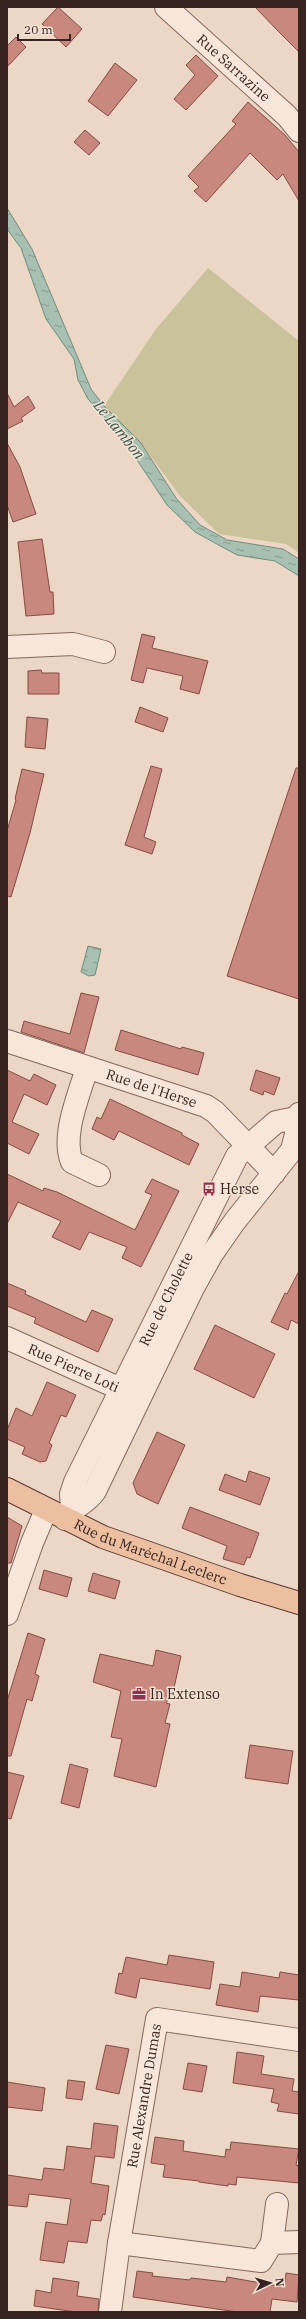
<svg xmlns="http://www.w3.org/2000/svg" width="306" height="2319" font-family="'IBM Plex Serif',serif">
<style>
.grass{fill:#cac29b}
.water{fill:url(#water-ripples);stroke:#6e8e7d}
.building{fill:#c8887e;stroke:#844b44}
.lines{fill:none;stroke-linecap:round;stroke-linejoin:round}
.minor-casing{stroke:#86675d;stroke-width:24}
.major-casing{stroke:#543731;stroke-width:24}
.minor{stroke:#f7e6d9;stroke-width:22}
.major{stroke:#edbfa1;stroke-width:22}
.labels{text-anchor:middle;stroke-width:3;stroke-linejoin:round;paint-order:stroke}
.street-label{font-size:14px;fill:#372420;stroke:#f4e2d5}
.poi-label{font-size:14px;fill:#372420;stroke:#f4e2d5;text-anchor:start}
.water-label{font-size:15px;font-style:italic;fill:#305649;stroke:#f4e2d5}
</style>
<defs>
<pattern id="water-ripples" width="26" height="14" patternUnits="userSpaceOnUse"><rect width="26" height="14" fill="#a7c0b2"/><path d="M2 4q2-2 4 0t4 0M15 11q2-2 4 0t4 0" fill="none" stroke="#899c90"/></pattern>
</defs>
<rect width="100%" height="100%" fill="#ecd6c6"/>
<polygon class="grass" points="208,268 299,341 299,553 286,544 219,534 180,496 141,443 104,406 156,329"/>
<g class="water">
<polygon points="7,208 32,249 91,389 104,406 141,443 176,498 200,525 227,540 283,549 299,559 299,576 275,561 237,555 195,532 167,505 119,433 88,399 78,380 74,359 46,319 21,248 7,229"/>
<polygon points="88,946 101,949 95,975 89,976 81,972"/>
</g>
<g class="building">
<polygon points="58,7 82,29 66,47 42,24"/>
<polygon points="255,7 299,7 299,52 280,33"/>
<polygon points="16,37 26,47 7,67 7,46"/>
<polygon points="196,55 218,76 186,110 174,99 195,75 186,65"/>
<polygon points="115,63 137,80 108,116 88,101"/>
<polygon points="248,102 285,135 299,152 299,201 283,174 277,180 250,153 206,202 194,191 199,187 188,176 236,124 232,121"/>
<polygon points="85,130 100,143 89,155 74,142"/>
<polygon points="7,393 14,407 28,396 35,408 21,418 23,421 7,429"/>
<polygon points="7,443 20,467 36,514 13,522 7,505"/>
<polygon points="42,539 50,592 53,592 54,614 26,616 18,542"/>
<polygon points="142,634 155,637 152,648 208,661 199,694 180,689 183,676 147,668 143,683 131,680"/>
<polygon points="41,670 42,673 59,673 59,694 28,694 28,671"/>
<polygon points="140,707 168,718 163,732 135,722"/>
<polygon points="27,717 48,719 45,749 25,747"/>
<polygon points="151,766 162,769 144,837 156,842 152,854 125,845"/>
<polygon points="296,768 299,768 299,999 227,976"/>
<polygon points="22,769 44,774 30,833 11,897 7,896 7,831 16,800 15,799"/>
<polygon points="81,993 99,997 84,1053 21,1032 24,1021 70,1034"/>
<polygon points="121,1030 181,1049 182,1047 204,1053 198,1075 115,1050"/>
<polygon points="7,1070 30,1081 34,1074 56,1085 47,1105 24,1094 12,1122 39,1134 29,1154 7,1143"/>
<polygon points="256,1070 280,1078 274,1095 264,1091 263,1095 250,1090"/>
<polygon points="110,1099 182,1133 182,1135 199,1144 189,1165 119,1131 114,1140 92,1129 97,1117 101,1119"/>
<polygon points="7,1174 43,1191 44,1188 57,1192 135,1230 152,1195 145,1192 152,1179 179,1191 141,1267 122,1258 127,1247 89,1232 80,1250 52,1237 61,1221 18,1202 7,1224"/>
<polygon points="299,1271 299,1324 291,1320 288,1330 271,1322 285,1293 287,1294"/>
<polygon points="7,1283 26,1291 25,1294 86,1322 92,1310 113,1319 98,1352 34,1323 36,1318 7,1306"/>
<polygon points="215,1325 275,1354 254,1398 194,1369"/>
<polygon points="47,1382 76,1395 66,1417 61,1415 49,1443 52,1445 46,1461 40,1462 22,1454 25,1447 7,1439 7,1430 16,1408 32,1416"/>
<polygon points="157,1432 185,1445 158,1504 137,1494 133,1483"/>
<polygon points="249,1471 270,1478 260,1505 219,1490 225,1474 246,1482"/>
<polygon points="190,1507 259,1533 250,1558 247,1557 244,1565 223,1559 227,1546 182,1528"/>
<polygon points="7,1517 22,1526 11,1563 7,1563"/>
<polygon points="44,1570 72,1578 67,1597 39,1589"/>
<polygon points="93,1573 120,1581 115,1599 88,1591"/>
<polygon points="28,1633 45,1639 35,1674 39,1676 32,1701 27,1699 11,1756 7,1756 7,1701"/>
<polygon points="156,1650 181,1656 174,1688 166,1703 170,1704 165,1723 170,1724 156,1787 114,1776 122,1739 111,1737 121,1691 93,1682 100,1654 153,1666"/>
<polygon points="250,1745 293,1751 288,1784 245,1778"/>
<polygon points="70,1764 88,1769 79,1808 61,1803"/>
<polygon points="7,1772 24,1776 11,1819 7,1818"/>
<polygon points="169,1955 214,1962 210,1989 140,1978 136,1998 115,1993 119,1973 122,1974 126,1957 167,1965"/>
<polygon points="242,1972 279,1978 280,1972 299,1975 299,2000 260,1996 258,2012 216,2005 220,1984 240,1987"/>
<polygon points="106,2045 129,2049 119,2094 96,2089"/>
<polygon points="237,2052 264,2056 261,2074 294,2079 292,2091 299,2092 299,2114 277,2111 279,2104 271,2102 274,2089 233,2083"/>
<polygon points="188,2063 207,2066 202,2092 183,2089"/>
<polygon points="68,2080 85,2082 82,2100 66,2098"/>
<polygon points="7,2082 45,2088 42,2111 7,2107"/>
<polygon points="94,2123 118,2126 114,2158 95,2156 91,2183 109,2186 105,2215 103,2214 101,2221 91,2220 87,2243 68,2241 64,2263 40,2260 46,2222 67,2225 71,2199 29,2194 27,2207 7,2205 7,2175 42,2180 44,2168 64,2170 67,2146 91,2149"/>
<polygon points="155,2137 184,2141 183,2151 225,2157 226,2149 230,2150 231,2142 299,2149 296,2165 299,2166 299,2183 237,2177 236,2185 228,2184 228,2186 199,2182 199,2181 163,2177 165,2165 151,2163"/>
<polygon points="137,2271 153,2273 152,2276 190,2280 191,2278 226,2282 227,2277 284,2287 286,2273 299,2275 297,2302 272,2299 270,2312 238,2312 133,2297"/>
<polygon points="53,2278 79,2282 77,2296 99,2299 98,2312 76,2312 34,2306 36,2290 51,2293"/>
</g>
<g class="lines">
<g class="minor-casing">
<g id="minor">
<path id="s1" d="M166,7l121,109 12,15"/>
<polyline points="7,647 73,644 104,652"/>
<path id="s2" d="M7,1041l199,65 9,6 59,61"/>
<path d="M87,1068c-8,27 -26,68 -15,94l27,13"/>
<path id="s3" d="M7,1338l127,57"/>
<path id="s4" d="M72,1509l-1,-15 4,-12 162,-326 39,-34 20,-4"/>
<path d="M65,1519c10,-14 20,-14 30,-28l98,-203 19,-34 23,-33 57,-71 4,-16v-16l3,-4"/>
<polyline points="7,1614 32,1543 46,1510"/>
<polyline points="119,2243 261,2261 272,2243 299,2242"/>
<polyline points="272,2243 277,2204"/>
<path id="s5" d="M110,2312l9,-69 38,-224 142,21"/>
</g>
</g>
<g class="major-casing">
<g id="major">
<path id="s6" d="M7,1489l96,48 137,48 59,18"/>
</g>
</g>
<use href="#minor" class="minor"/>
<use href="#major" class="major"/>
</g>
<defs>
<g id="bus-bare" transform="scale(1.08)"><path d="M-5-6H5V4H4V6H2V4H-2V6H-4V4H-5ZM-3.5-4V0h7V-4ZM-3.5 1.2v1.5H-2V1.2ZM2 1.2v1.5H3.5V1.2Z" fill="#92304d" stroke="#f4e2d5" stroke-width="2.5" paint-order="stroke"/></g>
<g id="office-bare" transform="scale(1.08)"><path d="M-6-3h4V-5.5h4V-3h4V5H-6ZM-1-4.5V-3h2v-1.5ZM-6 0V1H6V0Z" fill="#92304d" stroke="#f4e2d5" stroke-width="2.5" paint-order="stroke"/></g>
</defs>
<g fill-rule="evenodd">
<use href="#bus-bare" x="209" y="1189"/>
<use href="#office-bare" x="139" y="1694"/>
</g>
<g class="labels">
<g class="street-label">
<text dy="5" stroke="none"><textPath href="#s1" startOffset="91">Rue Sarrazine</textPath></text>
<text dy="5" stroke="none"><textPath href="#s2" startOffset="152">Rue de l'Herse</textPath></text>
<text dy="5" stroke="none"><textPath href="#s4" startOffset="232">Rue de Cholette</textPath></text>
<text dy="5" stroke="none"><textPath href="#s3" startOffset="73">Rue Pierre Loti</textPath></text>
<text dy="5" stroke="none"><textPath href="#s6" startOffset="157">Rue du Maréchal Leclerc</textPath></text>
<text dy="5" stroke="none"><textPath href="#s5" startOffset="219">Rue Alexandre Dumas</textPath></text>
</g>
<g class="poi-label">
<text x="220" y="1194">Herse</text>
<text x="150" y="1699">In Extenso</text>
</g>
<g class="water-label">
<text transform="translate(119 430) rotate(51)" y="5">Le Lambon</text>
</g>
</g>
<rect width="306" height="2319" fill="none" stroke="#372420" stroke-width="16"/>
<g transform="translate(270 2283) rotate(85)" stroke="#f4e2d5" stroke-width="3" paint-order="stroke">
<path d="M0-3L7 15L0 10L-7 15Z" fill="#372420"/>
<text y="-6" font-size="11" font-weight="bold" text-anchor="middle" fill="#372420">N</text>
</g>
<path d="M18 34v6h52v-6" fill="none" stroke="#372420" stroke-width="2"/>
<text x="24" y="34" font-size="12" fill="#372420" stroke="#f4e2d5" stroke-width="3" paint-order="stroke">20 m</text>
</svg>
